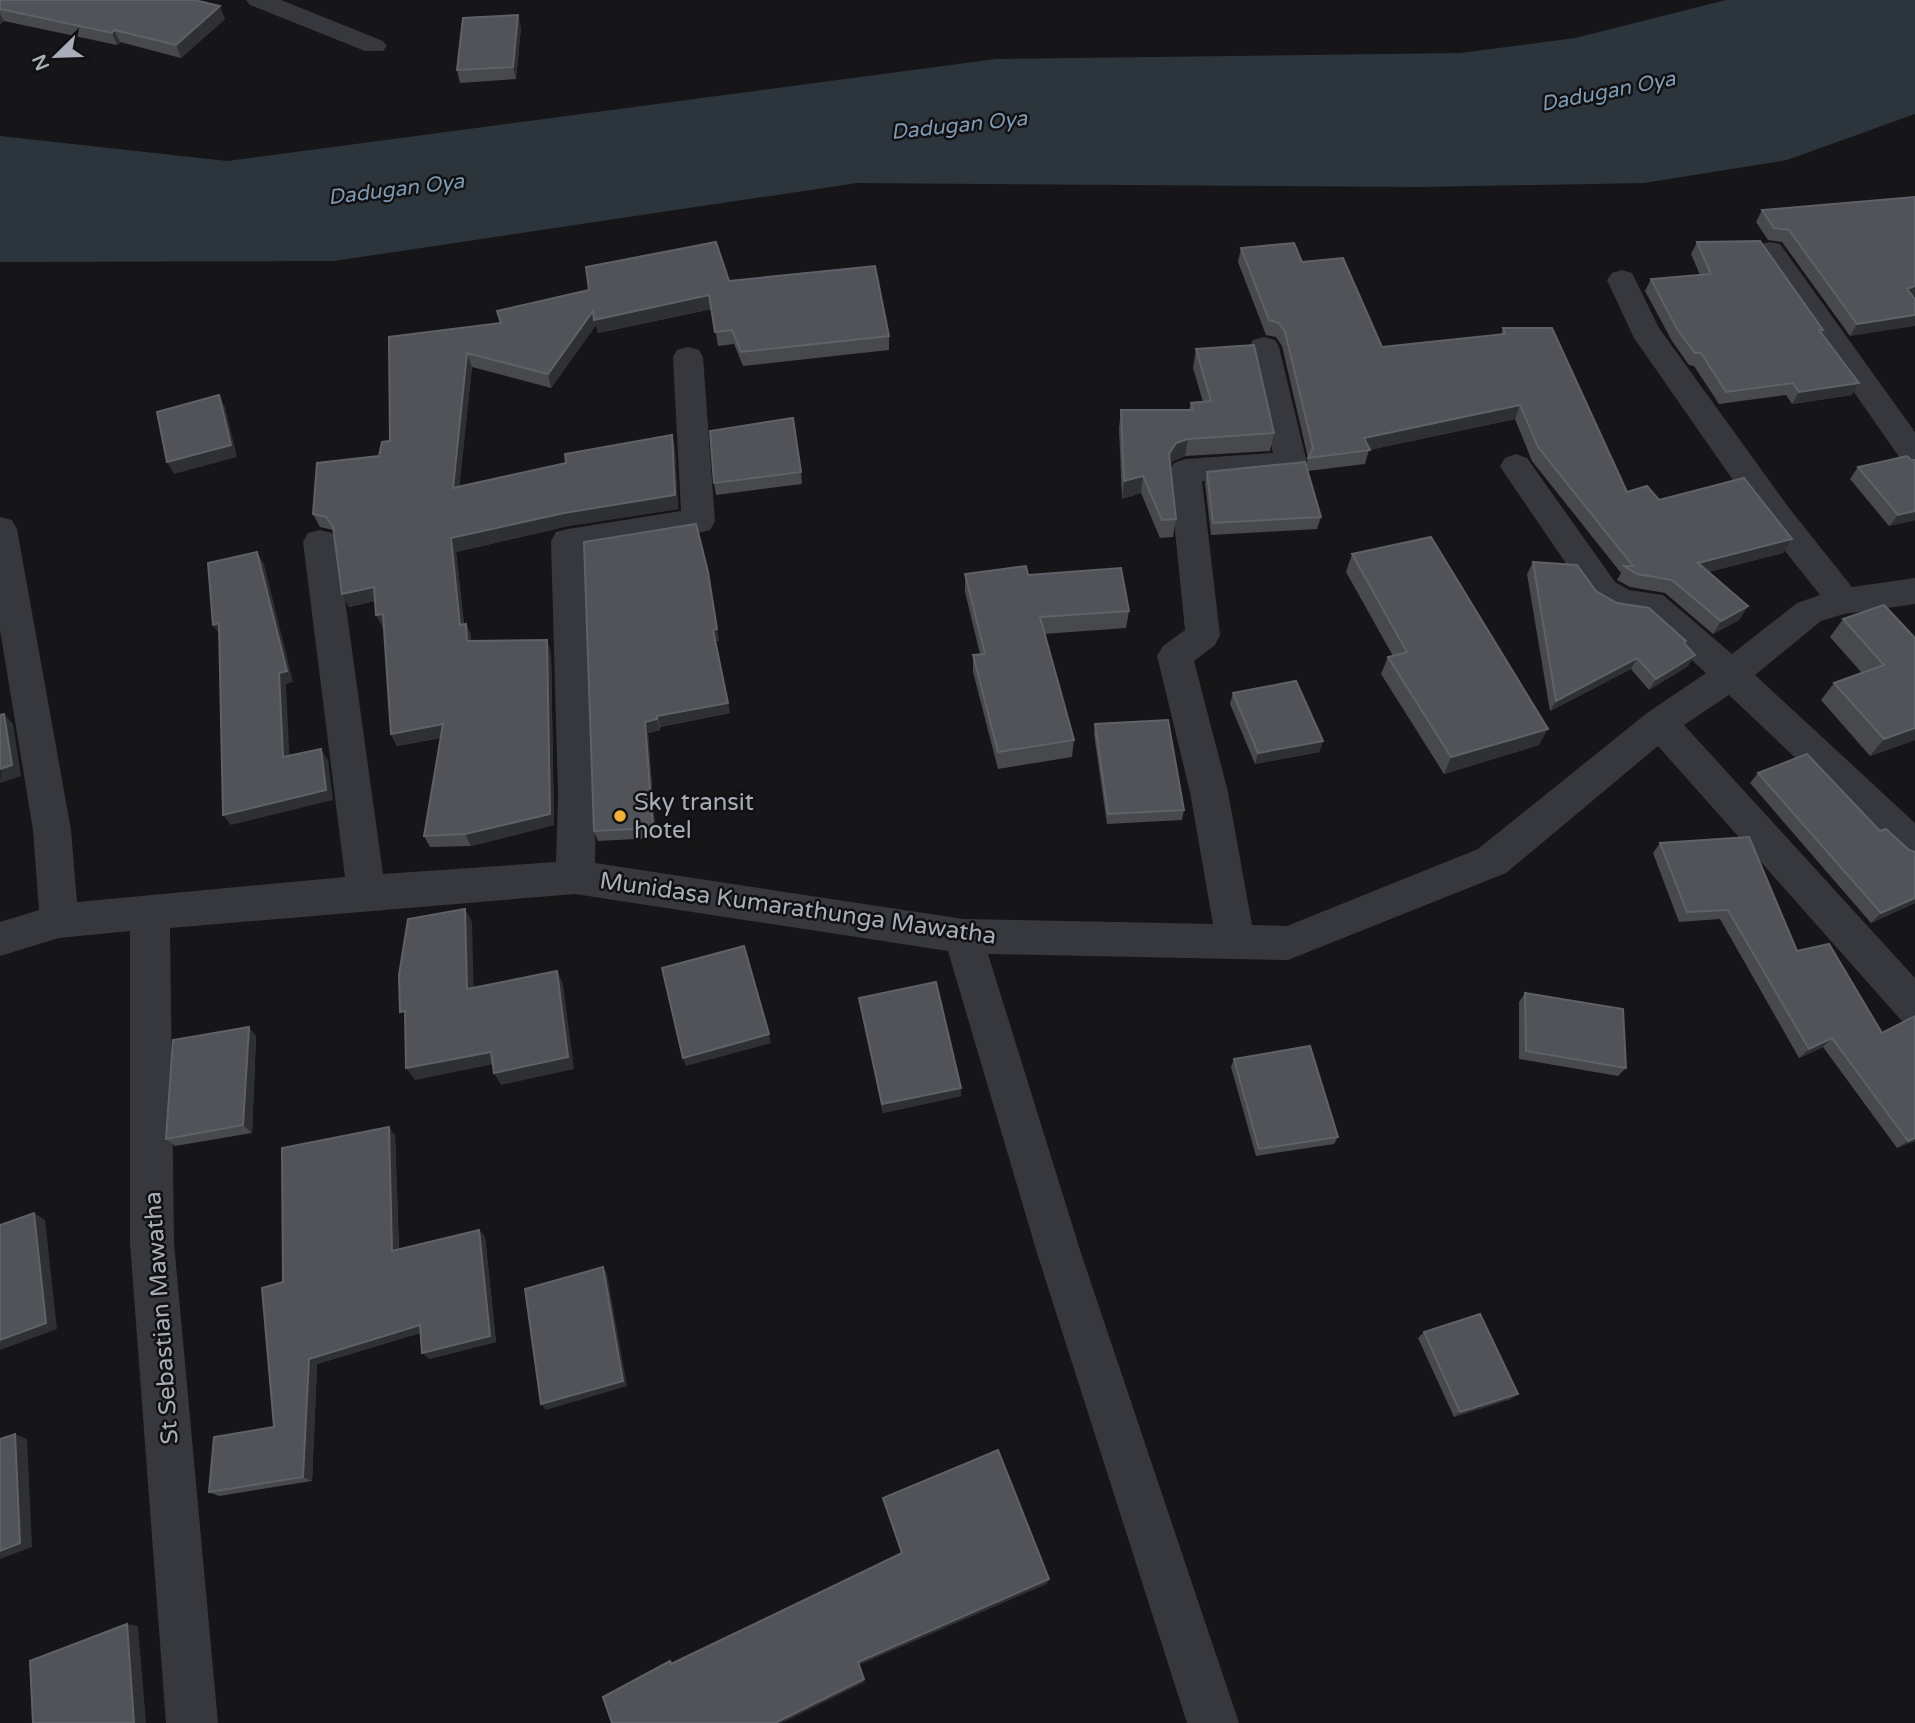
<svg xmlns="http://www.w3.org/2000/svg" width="1915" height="1723" font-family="'Varela Round',sans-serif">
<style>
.water{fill:#2c353c}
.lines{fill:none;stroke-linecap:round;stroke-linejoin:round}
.minor{fill:#37383d;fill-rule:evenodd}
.wall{fill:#47494d}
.shaded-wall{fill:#2f3033}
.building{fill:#525359;stroke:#5f6168;stroke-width:2}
.poi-dot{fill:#f2b134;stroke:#111113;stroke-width:2.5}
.labels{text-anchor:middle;stroke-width:5;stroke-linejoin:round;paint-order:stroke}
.far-water-label{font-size:21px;font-style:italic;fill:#7f9bb3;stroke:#111113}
.poi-label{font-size:24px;fill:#a8adb8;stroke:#111113;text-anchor:start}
.street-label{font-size:24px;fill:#a8adb8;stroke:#111113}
</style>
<rect width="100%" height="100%" fill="#161618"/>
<polygon class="water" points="1726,0 1915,0 1915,114 1787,160 1644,183 1420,187 857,183 334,261 0,262 0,136 227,161 996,59 1460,53 1575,38"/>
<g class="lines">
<g class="minor">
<polygon points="246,0 281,0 383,41 387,46 383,51 365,51 250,5"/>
<polygon points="1770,242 1780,244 1915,432 1915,467 1904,464 1756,251 1760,244"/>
<polygon points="1622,270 1632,273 1659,328 1789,508 1852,587 1915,578 1915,604 1844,614 1821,621 1755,675 1915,823 1915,863 1901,858 1729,695 1684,725 1915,978 1915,1025 1901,1020 1658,746 1506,873 1288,960 988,954 1081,1253 1239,1723 1187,1723 1037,1253 948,951 575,894 170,928 174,1243 218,1723 166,1723 130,1243 130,931 59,938 0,956 0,922 39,910 33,830 0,630 0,517 12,520 17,529 71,830 77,902 345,877 303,542 308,533 320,530 332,533 337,542 383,874 556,862 558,794 551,541 556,532 568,529 681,511 673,357 677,350 688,347 699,350 703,357 715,521 710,530 698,533 585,551 596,794 595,863 963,919 1213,924 1190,792 1157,656 1163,646 1185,630 1169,471 1174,463 1185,459 1273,453 1249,347 1253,340 1264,337 1275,340 1279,347 1307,463 1302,471 1291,474 1202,481 1220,635 1215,645 1194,661 1228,792 1252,925 1287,926 1478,849 1647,713 1706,673 1644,617 1611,612 1591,600 1505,474 1500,466 1505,458 1516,454 1527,458 1615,582 1629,590 1663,595 1732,654 1797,603 1820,595 1765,526 1634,338 1607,280 1612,273"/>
</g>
</g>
<g class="wall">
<polygon points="0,0 225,19 181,58 120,42 117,45 4,21 0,24"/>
<polygon points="521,27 516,79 460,83 457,70"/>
<polygon points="1762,210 1913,296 1850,336 1782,242 1768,240 1756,222"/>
<polygon points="1697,242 1823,330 1821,333 1852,395 1792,404 1786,395 1719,404 1694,366 1689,365 1672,341 1645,291 1651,279 1700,275 1691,254"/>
<polygon points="1241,248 1302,262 1382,347 1501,335 1503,328 1627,492 1792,539 1783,553 1708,572 1748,606 1739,620 1713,634 1665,593 1630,587 1617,580 1621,573 1532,461 1515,419 1369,450 1365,464 1308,471 1321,517 1317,529 1211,535 1205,483 1207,472 1306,465 1308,458 1282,346 1276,337 1266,335 1238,262"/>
<polygon points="729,281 889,336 889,350 743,366 734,344 718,346 712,309 598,333 596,325 551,388 472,367 459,486 566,463 672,435 675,449 678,509 568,526 456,552 464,624 466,624 471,636 471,641 551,653 554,825 471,846 430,847 424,836 440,738 397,746 391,734 384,628 383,628 375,601 349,607 342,594 333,532 333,530 320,527 313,514 379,456 390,441 389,337 501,323"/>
<polygon points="1196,349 1274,433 1270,451 1185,456 1173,461 1170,465 1176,519 1173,537 1160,538 1141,493 1122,499 1119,428 1121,410 1189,410 1191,403 1203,402 1193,368"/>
<polygon points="1915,460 1915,520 1889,526 1850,479 1858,467"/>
<polygon points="801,472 802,484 716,495 714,483"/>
<polygon points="584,542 719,641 715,641 730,713 660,727 660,730 648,733 656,838 598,841 594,831"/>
<polygon points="1352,554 1539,745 1444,774 1381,674 1388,657 1393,656 1346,572"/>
<polygon points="1533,562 1596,591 1685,644 1688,666 1649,690 1631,669 1550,711 1527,574"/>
<polygon points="965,574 1028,575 1129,611 1126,628 1044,634 1074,740 1072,757 998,769 973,672 973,655 980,654 965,592"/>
<polygon points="1843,619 1915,638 1915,740 1870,756 1821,700 1834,683 1862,673 1830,637"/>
<polygon points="1233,693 1323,741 1319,752 1255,764 1230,704"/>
<polygon points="1095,724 1184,810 1182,820 1107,824 1094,734"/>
<polygon points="1758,773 1880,831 1909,850 1915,852 1915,903 1871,923 1750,783"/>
<polygon points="1660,843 1797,951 1882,1033 1915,1016 1915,1141 1897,1148 1823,1047 1799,1058 1720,919 1679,922 1653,853"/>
<polygon points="1525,993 1626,1068 1618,1076 1519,1059 1519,1002"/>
<polygon points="859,998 961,1096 883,1113"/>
<polygon points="256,1036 252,1133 175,1146 166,1139"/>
<polygon points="1234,1059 1338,1137 1334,1144 1256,1156 1231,1067"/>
<polygon points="395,1135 399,1249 479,1230 485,1237 496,1342 429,1359 420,1333 317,1364 312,1481 219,1496 209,1492 274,1427 283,1282"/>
<polygon points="1424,1332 1511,1399 1454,1417 1418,1338"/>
</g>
<g class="shaded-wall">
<polygon points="220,6 225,19 181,58 176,45"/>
<polygon points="0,13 4,21 0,24"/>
<polygon points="518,15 521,27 516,79 513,67"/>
<polygon points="114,30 120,42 117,45 112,33"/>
<polygon points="1915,286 1915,296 1899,301 1907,289"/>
<polygon points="709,295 712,309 598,333 596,325 551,388 548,374 593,311"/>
<polygon points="1915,315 1915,326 1850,336 1857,324"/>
<polygon points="467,353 472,367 458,501 453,488"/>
<polygon points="1859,383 1852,395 1792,404 1799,392"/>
<polygon points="219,395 225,407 237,457 174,474 167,462"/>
<polygon points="1520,405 1515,419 1360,452 1364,438"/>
<polygon points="672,435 675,449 678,509 568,526 456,552 465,637 460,625 451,538"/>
<polygon points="1188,439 1185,456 1173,461 1166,471 1169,454 1176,443"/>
<polygon points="1143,476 1141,493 1122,499 1124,481"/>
<polygon points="1915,511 1915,520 1889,526 1898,515"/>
<polygon points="1792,539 1783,553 1690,577 1698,563"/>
<polygon points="257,552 264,564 293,682 286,684 290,768 283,757"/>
<polygon points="710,583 719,641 715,641 713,630"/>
<polygon points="374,587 380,600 349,607 342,594"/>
<polygon points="1748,606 1739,620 1713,634 1721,621"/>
<polygon points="383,614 389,627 383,628 376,615"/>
<polygon points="219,623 220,636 213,625"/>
<polygon points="466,624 471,636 472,654 467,641"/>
<polygon points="547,640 551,653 554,825 471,846 465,834"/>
<polygon points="1695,655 1688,666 1649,690 1656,679"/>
<polygon points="1637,658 1631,669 1550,711 1556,701"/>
<polygon points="728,703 730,713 660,727 657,716"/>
<polygon points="4,714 13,724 21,776 0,783"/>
<polygon points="657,719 660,730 648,733 656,838 653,828 645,722"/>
<polygon points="443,724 448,736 397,746 391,734"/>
<polygon points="1915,728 1915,740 1870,756 1884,739"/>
<polygon points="1548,729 1539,745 1444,774 1451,757"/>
<polygon points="1323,741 1319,752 1255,764 1258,753"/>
<polygon points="321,749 328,760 333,800 231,825 223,815"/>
<polygon points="1915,898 1915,903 1871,923 1881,913"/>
<polygon points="465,909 472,922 474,1002 467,989"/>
<polygon points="557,971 563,984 574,1069 501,1085 494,1073"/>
<polygon points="249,1027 256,1036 252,1133 243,1125"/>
<polygon points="769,1034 771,1043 686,1066 683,1058"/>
<polygon points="1832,1038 1823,1047 1799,1058 1809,1049"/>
<polygon points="491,1052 499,1063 415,1080 406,1068"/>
<polygon points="961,1088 961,1096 883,1113 882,1104"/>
<polygon points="389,1127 395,1135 399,1258 392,1251"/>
<polygon points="1915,1138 1915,1141 1897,1148 1908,1141"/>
<polygon points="34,1213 45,1220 57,1329 0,1350 0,1340"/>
<polygon points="479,1230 485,1237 496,1342 429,1359 422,1353"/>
<polygon points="603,1267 607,1274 627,1386 546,1410 541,1404"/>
<polygon points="420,1325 426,1331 317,1364 312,1481 303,1477 309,1359"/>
<polygon points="1518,1394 1511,1399 1454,1417 1460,1412"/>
<polygon points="15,1434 27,1439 32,1547 0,1559 0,1551"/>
<polygon points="1049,1579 1047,1584 859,1665 865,1682 782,1723 775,1723 858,1662"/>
<polygon points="127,1624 138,1626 146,1723 134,1723"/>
</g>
<g class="building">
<polygon points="0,0 194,0 220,6 176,45 114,30 112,33 0,9"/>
<polygon points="518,15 513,67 457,70 463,18"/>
<polygon points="1915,197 1915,286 1907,289 1915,299 1915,315 1857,324 1789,230 1774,228 1762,210"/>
<polygon points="1760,241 1823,330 1819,330 1859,383 1799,392 1793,383 1726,392 1701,353 1695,353 1677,329 1651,279 1711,274 1697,242"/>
<polygon points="716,242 729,281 875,266 889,336 741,352 732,330 715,332 709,295 594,320 593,311 548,374 467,353 453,488 566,463 565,454 672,435 675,495 564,513 451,538 460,625 466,624 467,641 547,640 550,814 465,834 424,836 443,724 391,734 383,614 376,615 374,587 342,594 333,527 326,517 313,514 317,463 379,456 382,442 390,441 389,337 501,323 497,311 589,290 586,267"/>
<polygon points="1294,243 1302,262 1343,258 1382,347 1505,334 1503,328 1552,328 1627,492 1647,486 1659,500 1744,478 1792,539 1698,563 1748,606 1721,621 1672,580 1637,574 1624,566 1633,566 1538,447 1520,405 1364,438 1370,450 1308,458 1313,448 1285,332 1279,323 1269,320 1241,248"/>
<polygon points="1254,345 1274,433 1188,439 1176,443 1169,454 1176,519 1162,520 1143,476 1124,481 1121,410 1193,410 1191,403 1211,401 1196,349"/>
<polygon points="219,395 231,445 167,462 157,412"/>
<polygon points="793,418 801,472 714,483 710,431"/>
<polygon points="1907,456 1911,460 1915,460 1915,511 1898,515 1858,467"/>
<polygon points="1305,462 1321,517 1213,523 1207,472"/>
<polygon points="696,524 708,572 717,629 713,630 728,703 657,716 657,719 645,722 653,828 594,831 584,542"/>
<polygon points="1431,537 1548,729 1451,757 1388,657 1407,652 1352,554"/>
<polygon points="257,552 287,671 279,673 283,757 321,749 326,790 223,815 219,623 213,625 208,563"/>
<polygon points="1533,562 1577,565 1596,591 1617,603 1649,608 1686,641 1684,643 1695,655 1656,679 1637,658 1556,701"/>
<polygon points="1026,566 1028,575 1121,568 1129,611 1040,617 1074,740 998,752 973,655 985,654 965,574"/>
<polygon points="1884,605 1915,638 1915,728 1884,739 1834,683 1884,665 1843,619"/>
<polygon points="1296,681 1323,741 1258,753 1233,693"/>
<polygon points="4,714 12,765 0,769 0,715"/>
<polygon points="1168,720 1184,810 1108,814 1095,724"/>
<polygon points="1807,754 1880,831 1886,829 1909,850 1915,852 1915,898 1881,913 1758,773"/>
<polygon points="1749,837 1797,951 1829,944 1882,1033 1915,1016 1915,1138 1908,1141 1832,1038 1809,1049 1728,910 1687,912 1660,843"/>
<polygon points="465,909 467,989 557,971 568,1057 494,1073 491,1052 406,1068 405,1011 400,1012 399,975 408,919"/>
<polygon points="744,946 769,1034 683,1058 662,968"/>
<polygon points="936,982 961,1088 882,1104 859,998"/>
<polygon points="1525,993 1623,1009 1626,1068 1526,1051"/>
<polygon points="249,1027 243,1125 166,1139 173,1040"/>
<polygon points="1310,1046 1338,1137 1259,1149 1234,1059"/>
<polygon points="389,1127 392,1251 479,1230 490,1336 422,1353 420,1325 309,1359 303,1477 209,1492 214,1437 274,1427 262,1288 283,1282 282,1148"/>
<polygon points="34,1213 46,1323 0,1340 0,1225"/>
<polygon points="603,1267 623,1381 541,1404 525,1289"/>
<polygon points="1480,1314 1518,1394 1460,1412 1424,1332"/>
<polygon points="15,1434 20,1543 0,1551 0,1439"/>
<polygon points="998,1450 1049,1579 858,1662 864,1679 775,1723 612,1723 603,1697 670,1661 671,1664 902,1553 883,1498"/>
<polygon points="127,1624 134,1723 33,1723 30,1661"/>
</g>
<circle class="poi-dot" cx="620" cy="816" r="7"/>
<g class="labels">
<g class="far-water-label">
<text transform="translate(1608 91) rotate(-11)" y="7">Dadugan Oya</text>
<text transform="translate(959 125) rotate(-6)" y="7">Dadugan Oya</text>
<text transform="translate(396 189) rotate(-7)" y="7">Dadugan Oya</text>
</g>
<g class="poi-label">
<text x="634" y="810">Sky transit<tspan x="634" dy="28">hotel</tspan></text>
</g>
<g class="street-label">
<text transform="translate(798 908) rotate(8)" y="8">Munidasa Kumarathunga Mawatha</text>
<text transform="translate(161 1318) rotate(-94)" y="8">St Sebastian Mawatha</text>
</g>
</g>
<g transform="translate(56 56) rotate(247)" stroke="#111113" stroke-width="5" paint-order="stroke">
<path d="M0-5L12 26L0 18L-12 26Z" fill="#a8adb8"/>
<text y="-10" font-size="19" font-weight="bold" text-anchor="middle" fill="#a8adb8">N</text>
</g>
</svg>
